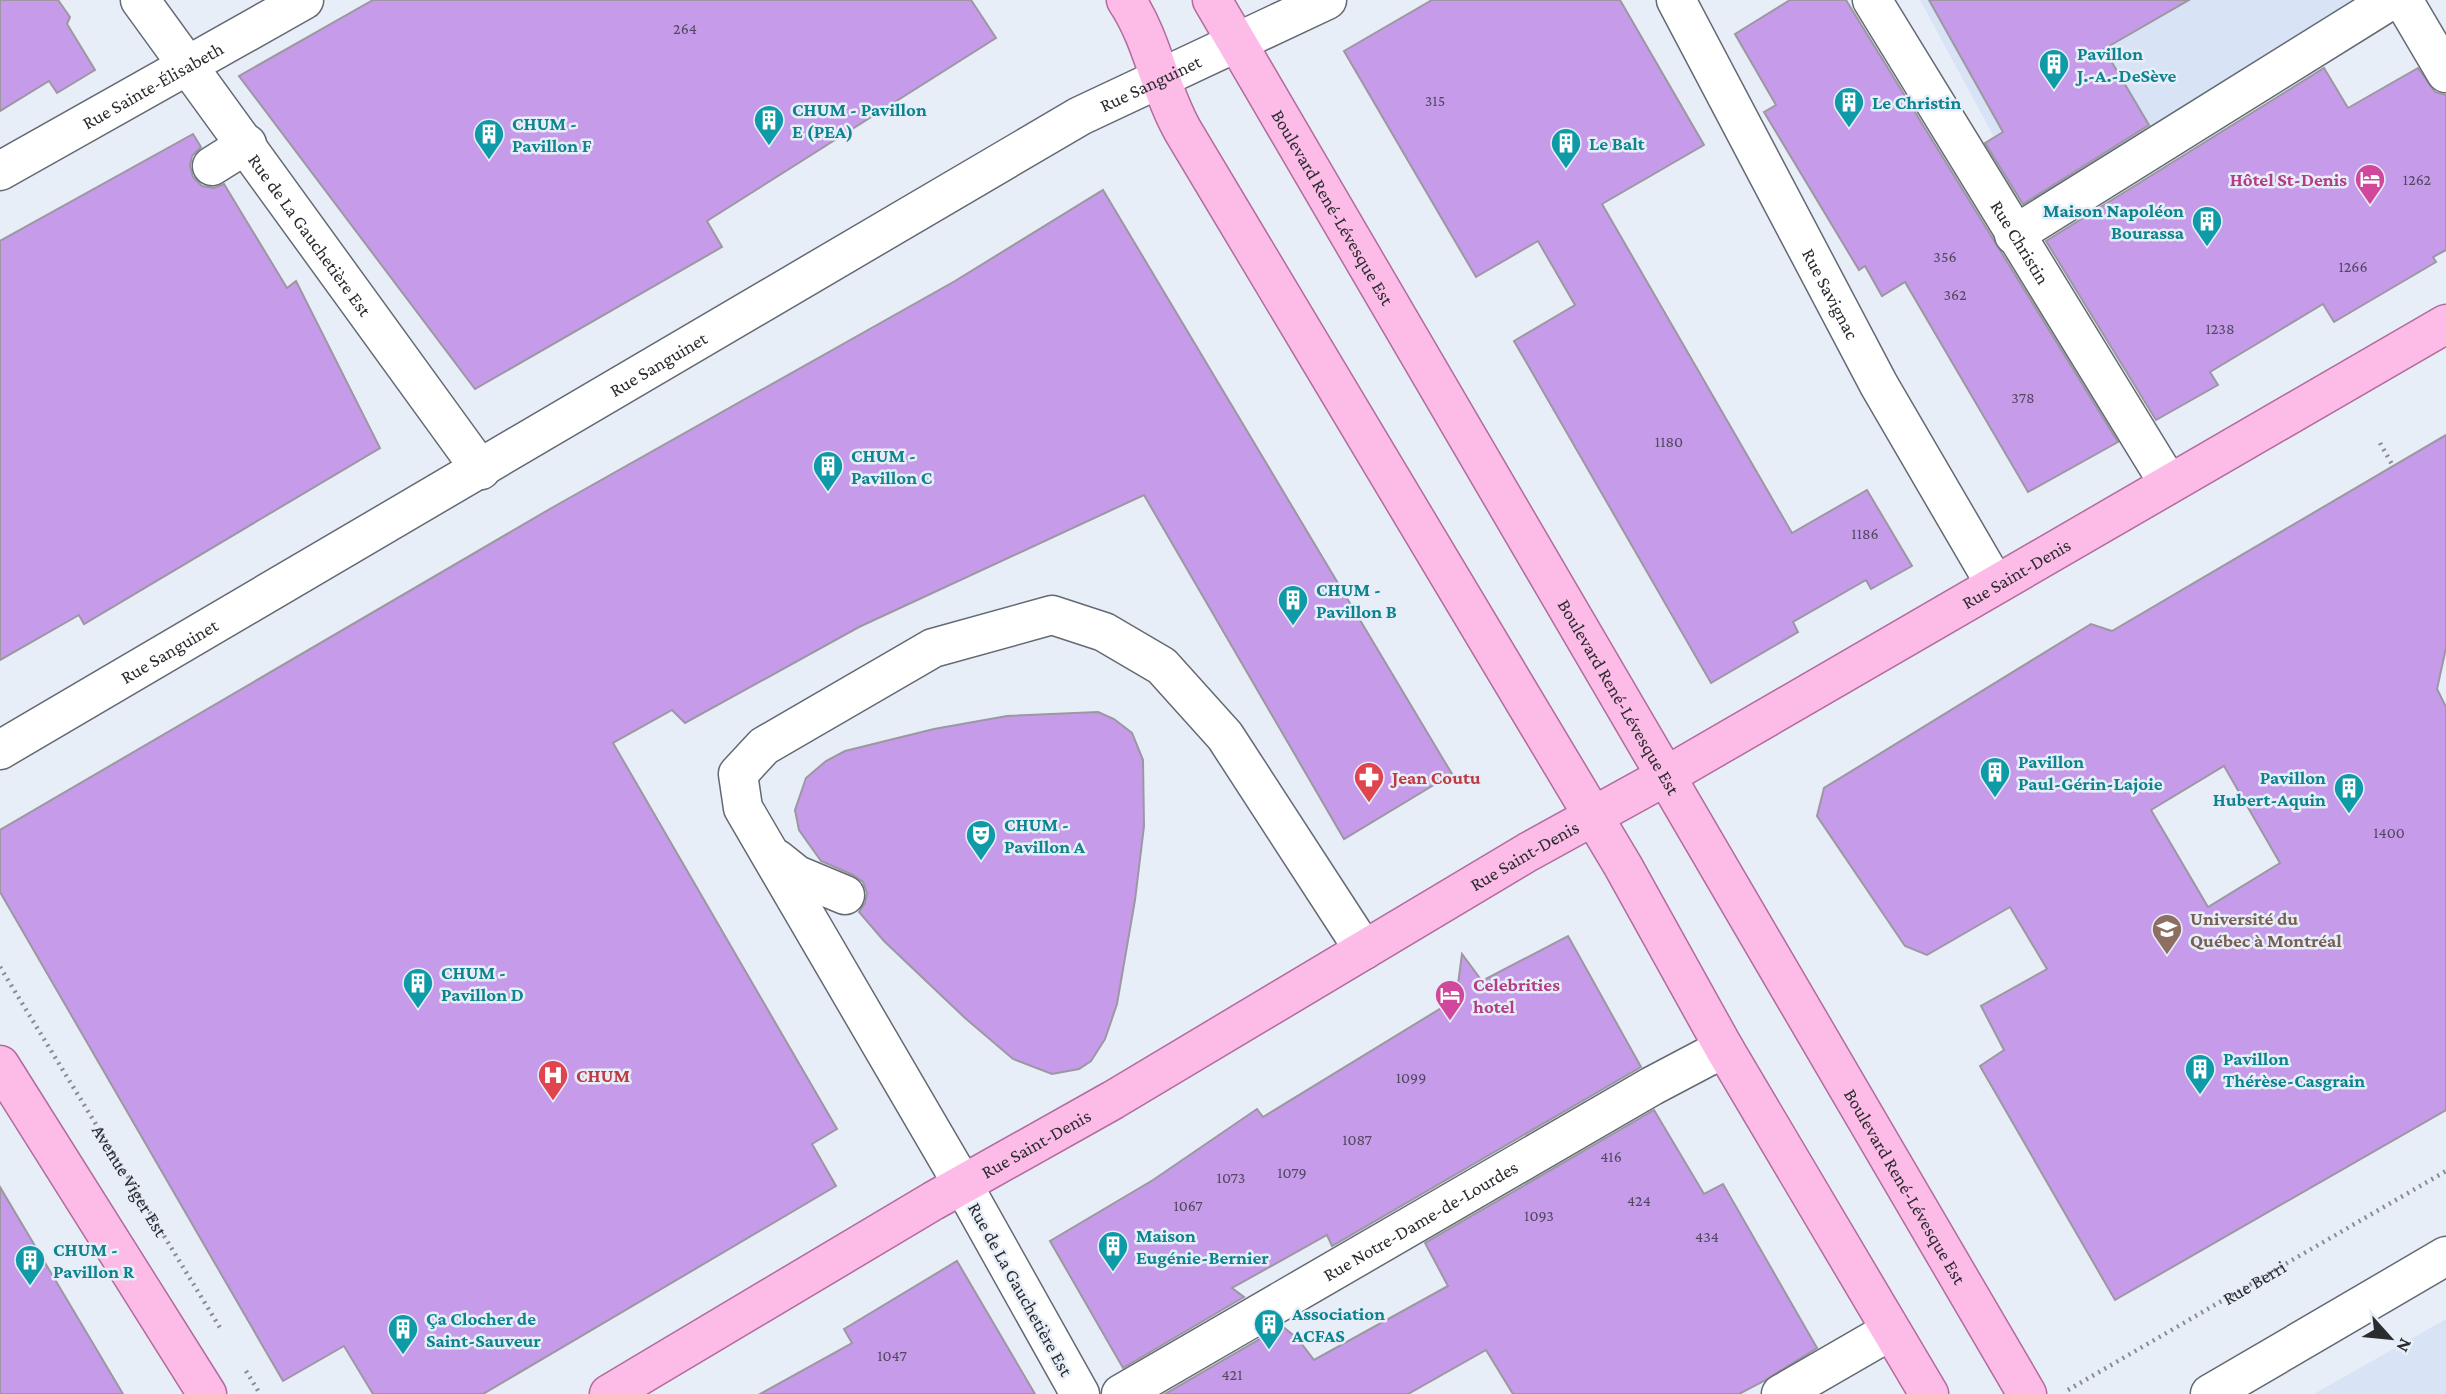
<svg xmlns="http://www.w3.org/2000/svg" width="2446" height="1394" font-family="'Crimson Pro',serif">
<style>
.built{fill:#d8e4f5}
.building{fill:#c69cea;stroke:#9c97a1;stroke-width:2;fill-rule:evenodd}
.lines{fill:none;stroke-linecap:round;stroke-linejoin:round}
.minor-casing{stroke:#646a73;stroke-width:41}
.major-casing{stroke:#b16c9d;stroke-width:41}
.path{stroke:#888d94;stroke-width:4.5;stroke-dasharray:2 5;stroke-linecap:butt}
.minor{stroke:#fff;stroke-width:38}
.major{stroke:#fcbce7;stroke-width:38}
.labels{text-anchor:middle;stroke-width:5;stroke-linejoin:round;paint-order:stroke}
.number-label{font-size:16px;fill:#51485e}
.culture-label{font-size:19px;font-weight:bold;fill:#0d838f;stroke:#e7eef8;text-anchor:start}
.street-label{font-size:19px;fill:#2a2c30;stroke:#e7eef8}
.hotel-label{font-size:19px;font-weight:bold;fill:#b23c85;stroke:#e7eef8;text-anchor:end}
.health-label{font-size:19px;font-weight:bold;fill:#be3a42;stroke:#e7eef8;text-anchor:start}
.education-label{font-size:19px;font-weight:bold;fill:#785e54;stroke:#e7eef8;text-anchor:start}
</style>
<rect width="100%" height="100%" fill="#e7eef8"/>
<g class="built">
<polygon points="1920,0 2368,0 2029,202"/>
<polygon points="2446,1319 2446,1394 2314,1394"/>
</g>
<g class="building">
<polygon points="0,0 58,0 70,17 67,24 95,70 57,93 49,81 0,111"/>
<polygon points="373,0 971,0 996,38 707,221 722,247 475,389 239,76"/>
<polygon points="1432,0 1620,0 1704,145 1602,204 1792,533 1867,490 1912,566 1871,589 1866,580 1793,622 1798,632 1711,683 1514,341 1575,305 1538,241 1476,277 1344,51"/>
<polygon points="1790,0 1846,0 2118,442 2028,492 1905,282 1882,296 1865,266 1859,270 1764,112 1776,105 1735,34"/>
<polygon points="1929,0 2189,0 2104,49 2149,125 2023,204 1985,143 2003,132"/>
<polygon points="2324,68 2348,108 2418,68 2435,92 2446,95 2446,250 2433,257 2436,262 2334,322 2323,304 2210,372 2218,385 2156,420 2046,241"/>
<polygon points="193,134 201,147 192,156 190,166 193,177 202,186 214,188 224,184 287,288 296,281 380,448 84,624 79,615 0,660 0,241"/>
<polygon points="1103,190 1452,774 1344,839 1144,495 859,627 685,723 672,710 613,743 837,1129 812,1144 836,1186 483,1394 373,1394 344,1346 283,1381 0,892 0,830 555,506 955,281"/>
<path d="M2446,435v213l-9,41 9,18v403l-331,190 -135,-234 24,-16 -23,-44 66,-37 -37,-62 -83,48 -22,-9 -88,-130 7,-28 267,-164 21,7zM2224,766l56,97 -72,44 -57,-97z"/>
<polygon points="1098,712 1114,719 1132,733 1143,760 1144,826 1135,900 1117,1004 1105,1039 1091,1061 1079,1069 1052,1074 1013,1059 965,1018 884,941 859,912 865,903 867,893 863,882 853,875 821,861 799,830 795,810 806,778 826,761 845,751 934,729 1007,716"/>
<polygon points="1568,936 1641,1067 1332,1246 1327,1235 1232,1288 1244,1297 1123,1368 1050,1241 1153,1180 1257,1109 1263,1117 1456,999 1462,954 1482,981"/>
<polygon points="1654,1110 1704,1194 1723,1184 1817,1348 1764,1381 1739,1394 1513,1394 1486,1350 1408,1394 1165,1394 1282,1326 1298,1339 1314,1360 1448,1286 1425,1243"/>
<polygon points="0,1187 123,1394 0,1394"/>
<polygon points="957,1261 1035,1394 760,1394 852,1343 844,1329"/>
</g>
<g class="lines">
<g class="minor-casing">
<g id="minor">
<path id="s3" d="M140,0l341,470"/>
<path id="s4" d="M1676,0l203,385 116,199"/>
<path id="s5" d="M1872,0l297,484"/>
<polyline points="2403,0 2446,73"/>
<polyline points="212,166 247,144"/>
<path id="s6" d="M0,171l304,-171"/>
<polyline points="2014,235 2391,0"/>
<path id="s7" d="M0,750l1080,-634 247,-116"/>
<polyline points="777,859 797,875 845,895"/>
<polyline points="1080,1394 963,1185 743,808 738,774 764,746 933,648 1052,615 1104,632 1162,666 1225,736 1364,950"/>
<path id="s8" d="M1121,1394l531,-308 72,-38"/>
<polyline points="1781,1394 1890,1331"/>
<polyline points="2210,1394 2446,1256"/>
</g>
</g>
<g class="major-casing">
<g id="major">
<path d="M1126,0c27,40 33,89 57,131l440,735 101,182 205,346"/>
<path id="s9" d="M1212,0l815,1394"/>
<polyline points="0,1065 207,1394"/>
<path id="s10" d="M609,1394l324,-193 180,-101 415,-248 138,-76 780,-452"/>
</g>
</g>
<g class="path">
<polyline points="2380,443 2393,466"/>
<path id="s1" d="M0,967l222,364"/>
<polyline points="246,1371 260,1394"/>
<path id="s2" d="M2068,1390l378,-219"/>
</g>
<use href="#minor" class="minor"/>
<use href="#major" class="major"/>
</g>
<defs>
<g id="building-pin" transform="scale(1.575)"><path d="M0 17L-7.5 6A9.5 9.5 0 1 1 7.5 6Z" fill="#0f9aa8" stroke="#e7eef8"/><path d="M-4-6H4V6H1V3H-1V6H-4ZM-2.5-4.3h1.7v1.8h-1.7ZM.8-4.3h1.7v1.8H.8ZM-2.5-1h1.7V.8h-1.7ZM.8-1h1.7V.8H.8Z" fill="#fff"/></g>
<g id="hotel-pin" transform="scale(1.575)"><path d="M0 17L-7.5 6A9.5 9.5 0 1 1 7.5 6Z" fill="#d1479c" stroke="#e7eef8"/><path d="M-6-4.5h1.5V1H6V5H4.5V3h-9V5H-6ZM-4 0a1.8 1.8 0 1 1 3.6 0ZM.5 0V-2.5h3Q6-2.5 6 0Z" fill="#fff"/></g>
<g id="pharmacy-pin" transform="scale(1.575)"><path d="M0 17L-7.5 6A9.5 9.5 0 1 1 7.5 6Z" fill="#e0444e" stroke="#e7eef8"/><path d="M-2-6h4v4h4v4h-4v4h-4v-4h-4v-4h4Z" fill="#fff"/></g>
<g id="theatre-pin" transform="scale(1.575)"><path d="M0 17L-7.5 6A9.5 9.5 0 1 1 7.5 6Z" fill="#0f9aa8" stroke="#e7eef8"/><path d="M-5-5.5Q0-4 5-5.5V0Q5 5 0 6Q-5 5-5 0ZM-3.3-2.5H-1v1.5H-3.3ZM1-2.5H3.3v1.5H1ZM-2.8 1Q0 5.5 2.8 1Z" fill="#fff"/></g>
<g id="university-pin" transform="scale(1.575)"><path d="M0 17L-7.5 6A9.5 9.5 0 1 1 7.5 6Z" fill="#8d6e63" stroke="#e7eef8"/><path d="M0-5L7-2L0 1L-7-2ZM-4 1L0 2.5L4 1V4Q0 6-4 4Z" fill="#fff"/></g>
<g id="hospital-pin" transform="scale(1.575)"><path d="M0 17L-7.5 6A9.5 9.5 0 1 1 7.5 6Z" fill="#e0444e" stroke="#e7eef8"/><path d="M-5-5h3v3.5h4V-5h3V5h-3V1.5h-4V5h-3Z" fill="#fff"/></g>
</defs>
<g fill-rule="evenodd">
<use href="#building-pin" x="2054" y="64"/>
<use href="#building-pin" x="1849" y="102"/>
<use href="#building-pin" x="769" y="120"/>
<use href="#building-pin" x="489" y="134"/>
<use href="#building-pin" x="1566" y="143"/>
<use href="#hotel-pin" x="2370" y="179"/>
<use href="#building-pin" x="2207" y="221"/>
<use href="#building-pin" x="828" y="466"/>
<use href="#building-pin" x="1293" y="600"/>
<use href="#building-pin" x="1995" y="772"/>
<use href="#pharmacy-pin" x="1369" y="777"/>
<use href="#building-pin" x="2349" y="788"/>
<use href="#theatre-pin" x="981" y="835"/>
<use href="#university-pin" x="2167" y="929"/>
<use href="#building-pin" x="418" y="983"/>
<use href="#hotel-pin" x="1450" y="995"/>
<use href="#building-pin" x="2200" y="1069"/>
<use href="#hospital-pin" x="553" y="1075"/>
<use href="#building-pin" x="1113" y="1246"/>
<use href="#building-pin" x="30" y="1260"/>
<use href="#building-pin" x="1269" y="1324"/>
<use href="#building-pin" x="403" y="1329"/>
</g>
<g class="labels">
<g class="number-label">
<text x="685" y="34">264</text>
<text x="1435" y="106">315</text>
<text x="2417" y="185">1262</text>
<text x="1945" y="262">356</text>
<text x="2353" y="272">1266</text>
<text x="1955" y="300">362</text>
<text x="2220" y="334">1238</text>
<text x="2023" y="403">378</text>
<text x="1669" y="447">1180</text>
<text x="1865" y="539">1186</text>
<text x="2389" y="838">1400</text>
<text x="1411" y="1083">1099</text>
<text x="1357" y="1145">1087</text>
<text x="1611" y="1162">416</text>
<text x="1292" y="1178">1079</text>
<text x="1231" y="1183">1073</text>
<text x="1639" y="1206">424</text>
<text x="1188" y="1211">1067</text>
<text x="1539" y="1221">1093</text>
<text x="1707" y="1242">434</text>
<text x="892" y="1361">1047</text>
<text x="1232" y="1380">421</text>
</g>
<g class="culture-label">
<text x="2077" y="60">Pavillon<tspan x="2077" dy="22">J.-A.-DeSève</tspan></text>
<text x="1872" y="109">Le Christin</text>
<text x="792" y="116">CHUM - Pavillon<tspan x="792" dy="22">E (PEA)</tspan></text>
<text x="512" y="130">CHUM -<tspan x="512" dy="22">Pavillon F</tspan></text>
<text x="1589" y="150">Le Balt</text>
<text x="2184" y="217" text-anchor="end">Maison Napoléon<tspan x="2184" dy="22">Bourassa</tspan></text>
<text x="851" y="462">CHUM -<tspan x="851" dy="22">Pavillon C</tspan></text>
<text x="1316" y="596">CHUM -<tspan x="1316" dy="22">Pavillon B</tspan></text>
<text x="2018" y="768">Pavillon<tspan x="2018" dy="22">Paul-Gérin-Lajoie</tspan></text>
<text x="2326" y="784" text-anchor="end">Pavillon<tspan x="2326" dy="22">Hubert-Aquin</tspan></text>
<text x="1004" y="831">CHUM -<tspan x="1004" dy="22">Pavillon A</tspan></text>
<text x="441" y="979">CHUM -<tspan x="441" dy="22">Pavillon D</tspan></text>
<text x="2223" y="1065">Pavillon<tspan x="2223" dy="22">Thérèse-Casgrain</tspan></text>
<text x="1136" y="1242">Maison<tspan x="1136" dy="22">Eugénie-Bernier</tspan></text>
<text x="53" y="1256">CHUM -<tspan x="53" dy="22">Pavillon R</tspan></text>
<text x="1292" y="1320">Association<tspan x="1292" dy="22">ACFAS</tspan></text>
<text x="426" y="1325">Ça Clocher de<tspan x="426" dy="22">Saint-Sauveur</tspan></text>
</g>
<g class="street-label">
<text dy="7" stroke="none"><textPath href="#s7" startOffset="1330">Rue Sanguinet</textPath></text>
<text dy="7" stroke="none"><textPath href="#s6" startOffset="175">Rue Sainte-Élisabeth</textPath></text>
<text dy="7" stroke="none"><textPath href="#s9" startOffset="240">Boulevard René-Lévesque Est</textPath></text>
<text dy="7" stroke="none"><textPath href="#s3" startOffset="290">Rue de La Gauchetière Est</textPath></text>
<text dy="7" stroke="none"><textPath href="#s5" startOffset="284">Rue Christin</textPath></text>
<text dy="7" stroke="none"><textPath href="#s4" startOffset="332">Rue Savignac</textPath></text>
<text dy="7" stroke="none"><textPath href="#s7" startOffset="763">Rue Sanguinet</textPath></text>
<text dy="7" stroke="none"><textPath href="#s10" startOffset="1629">Rue Saint-Denis</textPath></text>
<text dy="7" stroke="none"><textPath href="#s7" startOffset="196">Rue Sanguinet</textPath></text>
<text dy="7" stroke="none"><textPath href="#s9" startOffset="807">Boulevard René-Lévesque Est</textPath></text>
<text dy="7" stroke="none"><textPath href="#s10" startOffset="1062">Rue Saint-Denis</textPath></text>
<text dy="7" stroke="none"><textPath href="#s10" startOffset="495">Rue Saint-Denis</textPath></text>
<text dy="7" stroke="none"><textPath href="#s1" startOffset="250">Avenue Viger Est</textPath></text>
<text dy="7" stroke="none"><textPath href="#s9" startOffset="1374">Boulevard René-Lévesque Est</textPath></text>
<text dy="7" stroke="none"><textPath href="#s8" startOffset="346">Rue Notre-Dame-de-Lourdes</textPath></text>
<text dy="7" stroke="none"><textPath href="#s2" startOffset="215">Rue Berri</textPath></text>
<text transform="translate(1021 1289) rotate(61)" y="7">Rue de La Gauchetière Est</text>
</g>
<g class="hotel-label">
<text x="2347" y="186">Hôtel St-Denis</text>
<text x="1473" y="991" text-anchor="start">Celebrities<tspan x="1473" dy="22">hotel</tspan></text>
</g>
<g class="health-label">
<text x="1392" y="784">Jean Coutu</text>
<text x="576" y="1082">CHUM</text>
</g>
<g class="education-label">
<text x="2190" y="925">Université du<tspan x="2190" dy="22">Québec à Montréal</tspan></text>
</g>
</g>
<g transform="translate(2390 1338) rotate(117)" stroke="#e7eef8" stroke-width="5" paint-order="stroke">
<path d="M0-5L12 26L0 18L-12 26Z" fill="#2a2c30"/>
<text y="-10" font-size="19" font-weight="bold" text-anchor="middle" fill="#2a2c30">N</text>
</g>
</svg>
